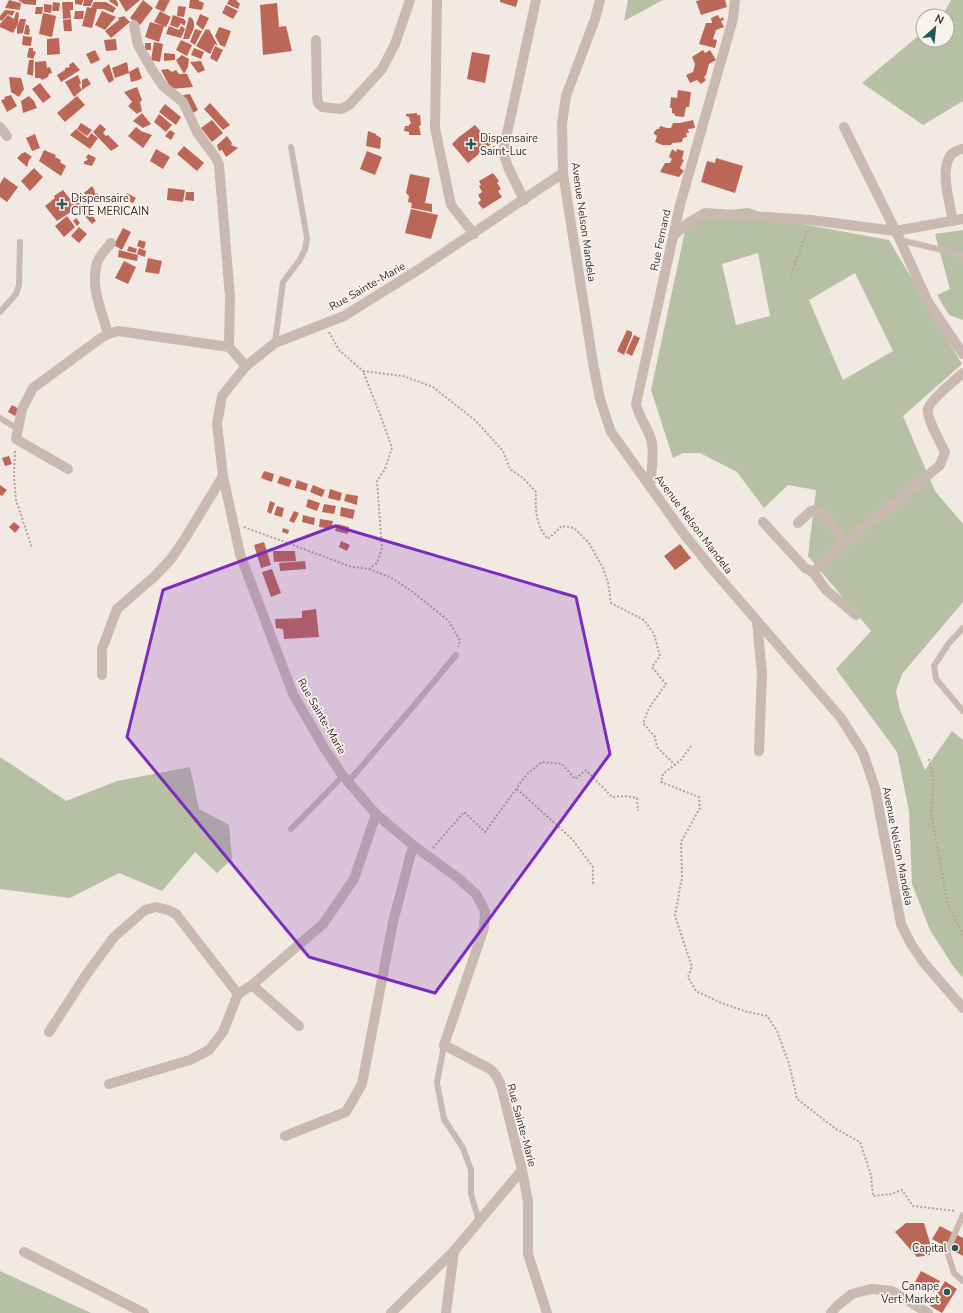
<svg xmlns="http://www.w3.org/2000/svg" width="963" height="1313" font-family="'Nunito Sans',sans-serif">
<style>
.green{fill:#b8c0a3;fill-rule:evenodd}
.building{fill:#bb6757}
.lines{fill:none;stroke-linecap:round;stroke-linejoin:round}
.path{stroke:#b5a399;stroke-width:2;stroke-dasharray:2 2;stroke-linecap:butt}
.service{stroke:#c9b9ae;stroke-width:6}
.minor{stroke:#c9b9ae;stroke-width:10}
.tertiary{stroke:#c9b9ae;stroke-width:10}
.marked{fill:#7b2cbf;fill-opacity:0.2;stroke:#7b2cbf;stroke-width:3;stroke-linejoin:round}
.poi-dot{fill:#255756;stroke:#f9f3ee;stroke-width:1.5}
.labels{text-anchor:middle;stroke-width:3.5;stroke-linejoin:round;paint-order:stroke}
.poi-label{font-size:11px;fill:#392f2c;stroke:#f9f3ee;text-anchor:start}
.street-label{font-size:11px;fill:#392f2c;stroke:#f9f3ee}
</style>
<rect width="100%" height="100%" fill="#f2e9e2"/>
<g class="green">
<polygon points="628,0 663,0 624,21"/>
<polygon points="951,0 963,0 963,101 923,125 862,83 923,32 923,40 947,40 947,16 942,16"/>
<path d="M748,208l43,14 98,18 73,124 -59,52 32,75 28,33v78l-61,72 -6,17 4,19 25,60 27,-39 11,9v238l-10,-12 -23,-36 -18,-46 -3,-73 -12,-59 -61,-83 35,-38 -63,-75 8,-66 -28,-5 -24,23 -27,-36 -37,-19h-17l-10,5 -22,-68 34,-159 24,-19zM758,253l12,63 -34,9 -14,-61zM855,273l38,78 -50,29 -34,-80z"/>
<polygon points="963,230 963,320 949,315 937,295 950,289 935,234"/>
<polygon points="0,757 66,801 117,781 190,767 199,809 229,825 232,859 217,873 195,852 162,891 119,873 70,898 0,889"/>
<polygon points="0,1271 91,1313 0,1313"/>
</g>
<g class="building">
<polygon points="9,0 21,3 20,10 5,8"/>
<polygon points="18,0 36,0 36,5 24,4"/>
<polygon points="75,0 83,0 82,5 75,4"/>
<polygon points="84,0 93,0 91,6 83,6"/>
<polygon points="110,0 116,0 118,3 118,7 109,1"/>
<polygon points="119,0 140,0 126,12"/>
<polygon points="143,0 153,8 140,25 130,18"/>
<polygon points="159,0 170,0 164,12 155,8"/>
<polygon points="190,0 199,0 199,1 204,3 202,10 189,8"/>
<polygon points="229,0 236,0 240,4 238,9 227,4"/>
<polygon points="500,0 518,0 516,7 500,2"/>
<polygon points="700,0 725,0 727,7 701,15 696,1"/>
<polygon points="53,2 60,3 59,11 52,11"/>
<polygon points="62,2 73,2 73,10 70,10 71,18 63,19"/>
<polygon points="94,2 106,2 116,8 113,13 104,9 97,9 92,28 82,26 87,7 91,8"/>
<polygon points="277,3 279,27 286,26 292,51 263,55 260,5"/>
<polygon points="44,4 52,5 51,13 44,12"/>
<polygon points="226,5 238,11 233,19 222,13"/>
<polygon points="178,6 186,7 184,17 177,16"/>
<polygon points="36,7 43,7 42,14 35,14"/>
<polygon points="5,10 15,11 12,16 8,14 2,21 0,20 0,16"/>
<polygon points="75,11 84,11 83,19 74,19"/>
<polygon points="102,11 116,17 105,30 95,25"/>
<polygon points="160,11 171,17 166,27 154,22"/>
<polygon points="16,12 19,13 18,24 13,33 0,27 0,24 8,15 14,19"/>
<polygon points="43,13 56,16 52,37 39,34"/>
<polygon points="200,14 209,18 203,30 196,24"/>
<polygon points="173,15 184,19 186,22 184,26 181,23 178,28 170,25"/>
<polygon points="718,15 720,19 723,17 724,20 721,21 724,27 716,30 713,39 717,40 715,48 699,44 706,23 712,23 711,18"/>
<polygon points="124,16 130,22 111,38 105,31 119,20 118,18"/>
<polygon points="189,17 192,18 194,22 194,28 189,39 183,39"/>
<polygon points="20,19 26,19 23,33 17,34 17,27"/>
<polygon points="71,19 72,31 64,31 63,20"/>
<polygon points="150,22 164,26 159,42 145,37"/>
<polygon points="26,24 29,26 29,29 30,29 29,35 24,34"/>
<polygon points="169,26 179,30 181,26 183,27 185,29 181,38 166,34"/>
<polygon points="219,27 231,31 225,47 220,45 215,36"/>
<polygon points="195,29 202,31 195,45 190,42"/>
<polygon points="206,29 208,30 209,29 218,46 215,44 210,54 196,46"/>
<polygon points="23,36 32,37 31,46 22,45"/>
<polygon points="59,38 60,54 47,55 47,39"/>
<polygon points="116,39 117,50 106,51 104,40"/>
<polygon points="181,40 192,45 187,56 176,50"/>
<polygon points="154,42 163,44 160,62 151,60"/>
<rect x="145" y="43" width="6" height="7"/>
<polygon points="215,46 223,50 217,62 210,58"/>
<polygon points="29,48 33,48 33,51 36,52 33,59 27,57"/>
<polygon points="194,48 204,52 201,59 191,55"/>
<polygon points="95,50 100,60 91,64 86,54"/>
<polygon points="703,50 705,53 710,50 716,60 709,64 706,75 704,77 706,80 701,84 697,80 690,83 686,75 693,72 695,64 692,57"/>
<polygon points="472,52 490,55 485,83 467,79"/>
<polygon points="164,53 175,54 175,60 164,61"/>
<polygon points="182,55 189,59 188,67 184,74 176,60"/>
<polygon points="29,60 34,60 33,76 27,74"/>
<polygon points="46,61 47,68 50,67 52,73 49,74 48,77 42,80 40,78 35,78 35,62"/>
<polygon points="201,61 205,70 198,73 190,62"/>
<polygon points="73,62 80,70 61,82 57,75 65,70 65,68 70,67 69,65"/>
<polygon points="127,62 129,73 115,78 112,68"/>
<polygon points="109,64 114,80 109,83 102,70"/>
<polygon points="138,67 142,78 139,80 131,82 129,72"/>
<polygon points="168,69 172,72 176,70 179,74 187,74 193,87 171,89 161,70"/>
<polygon points="78,75 81,83 79,85 82,90 74,97 65,82"/>
<polygon points="9,77 21,78 24,89 19,97 11,92"/>
<polygon points="87,78 91,84 82,90 82,80"/>
<polygon points="40,83 51,97 43,103 32,89"/>
<polygon points="137,87 142,100 140,102 142,111 137,114 128,106 132,102 124,92"/>
<polygon points="678,90 691,92 689,107 686,107 684,117 675,116 675,114 672,113 672,108 670,108 671,97 677,98"/>
<polygon points="190,94 198,110 193,113 183,95"/>
<polygon points="11,95 17,106 7,112 1,100 5,99 4,97"/>
<polygon points="29,96 34,101 37,108 23,113 21,101"/>
<polygon points="77,96 85,105 65,122 57,113"/>
<polygon points="210,103 230,125 223,130 204,109"/>
<polygon points="165,104 181,117 176,125 159,112"/>
<polygon points="142,113 151,124 143,128 133,121"/>
<polygon points="417,113 417,115 420,115 421,125 419,126 421,135 409,135 409,132 404,131 405,126 409,126 409,124 411,124 409,117 406,116 406,114"/>
<polygon points="159,114 172,125 166,132 154,122"/>
<polygon points="212,120 223,133 212,142 201,128"/>
<polygon points="693,120 695,128 688,129 689,133 686,133 687,137 683,138 682,142 672,143 671,145 662,145 655,142 657,136 654,134 654,132 657,129 659,129 660,126 667,128 671,128 673,123 680,123"/>
<polygon points="81,123 92,130 87,136 77,129"/>
<polygon points="100,124 106,129 103,133 106,136 108,135 119,146 111,151 93,132"/>
<polygon points="475,125 491,144 468,163 452,144 459,137"/>
<polygon points="136,127 141,131 152,135 143,148 128,136"/>
<polygon points="76,129 88,138 91,133 98,138 90,149 70,135"/>
<polygon points="170,130 175,133 171,140 165,136"/>
<polygon points="368,131 376,134 376,135 381,138 380,149 366,146"/>
<polygon points="35,134 40,148 32,151 26,138"/>
<polygon points="227,136 232,143 231,145 238,148 226,157 222,150 219,151 217,145"/>
<polygon points="184,146 204,163 197,171 177,154"/>
<polygon points="156,149 170,157 163,169 150,161"/>
<polygon points="672,149 676,152 677,149 684,151 682,159 684,160 680,168 684,171 679,177 660,172 665,163 670,163 672,159 669,157"/>
<polygon points="44,150 56,155 55,157 61,160 60,162 66,166 61,176 39,161"/>
<polygon points="367,151 382,157 375,175 360,169"/>
<polygon points="25,152 32,157 29,160 27,167 17,158 21,154"/>
<polygon points="88,154 96,158 92,166 84,164 84,161 86,161 88,159 86,158"/>
<polygon points="716,158 743,166 735,193 701,182 707,161 715,163"/>
<polygon points="34,168 43,177 30,191 21,181"/>
<polygon points="493,173 499,181 497,183 501,189 498,191 502,197 483,209 478,203 481,200 478,195 482,192 479,186 481,185 479,181"/>
<polygon points="410,174 430,178 425,203 432,204 432,212 411,208 412,203 408,202 409,196 406,193"/>
<polygon points="4,177 18,187 7,202 0,197 0,184"/>
<polygon points="92,186 95,191 94,192 96,194 97,193 100,197 89,204 84,200 87,196 84,193"/>
<polygon points="168,188 185,190 183,202 167,200"/>
<polygon points="63,190 77,208 57,221 45,206 55,198 54,196"/>
<polygon points="186,192 194,192 194,201 185,200"/>
<polygon points="127,193 136,198 133,203 124,200"/>
<polygon points="73,196 79,200 78,201 82,205 77,207 71,200"/>
<polygon points="85,203 96,221 92,224 78,208"/>
<polygon points="411,209 438,215 431,239 405,233"/>
<polygon points="67,216 75,227 64,237 55,226"/>
<polygon points="76,218 80,223 77,226 73,221"/>
<polygon points="79,227 87,234 79,243 71,236"/>
<polygon points="123,228 131,232 122,250 114,245"/>
<polygon points="139,240 146,242 144,249 137,246"/>
<polygon points="129,246 137,249 136,253 127,251"/>
<polygon points="139,248 146,251 145,257 137,254"/>
<polygon points="119,250 138,255 137,261 118,257"/>
<polygon points="148,258 162,261 159,274 145,272"/>
<polygon points="124,261 136,267 128,284 115,278"/>
<polygon points="627,330 632,332 632,335 624,355 617,351"/>
<polygon points="634,335 640,338 632,356 626,353"/>
<polygon points="12,405 19,409 15,416 8,412"/>
<polygon points="9,456 12,464 5,466 2,458"/>
<polygon points="264,471 274,474 272,482 261,478"/>
<polygon points="280,476 292,480 289,487 277,483"/>
<polygon points="297,480 308,484 306,491 295,488"/>
<polygon points="0,485 7,490 2,496 0,495"/>
<polygon points="313,485 325,490 322,497 310,492"/>
<polygon points="330,489 342,493 340,501 328,498"/>
<polygon points="346,494 358,496 357,505 344,501"/>
<polygon points="308,499 320,503 317,511 306,507"/>
<polygon points="270,501 275,503 271,514 267,512"/>
<polygon points="324,504 336,506 334,514 322,512"/>
<polygon points="277,506 284,508 282,517 274,515"/>
<polygon points="341,507 355,510 353,519 340,516"/>
<polygon points="294,511 299,513 294,523 289,521"/>
<polygon points="303,515 315,518 314,525 302,522"/>
<polygon points="320,519 333,521 331,529 319,527"/>
<polygon points="14,522 20,527 15,533 9,527"/>
<polygon points="337,524 349,527 348,534 335,531"/>
<polygon points="283,528 289,530 288,534 282,532"/>
<polygon points="341,541 350,545 347,551 339,547"/>
<polygon points="264,542 271,565 261,568 254,545"/>
<polygon points="680,544 691,558 675,570 664,556"/>
<polygon points="273,551 295,551 296,561 274,562"/>
<polygon points="305,561 306,569 280,571 279,563"/>
<polygon points="272,569 281,593 271,597 262,572"/>
<polygon points="316,609 319,637 284,639 283,629 276,628 275,619 302,618 302,611"/>
<polygon points="906,1223 924,1223 930,1243 930,1255 917,1257 895,1232"/>
<polygon points="940,1226 963,1238 963,1256 932,1239"/>
<polygon points="921,1271 940,1281 934,1292 915,1282"/>
<polygon points="945,1281 957,1289 942,1313 930,1306"/>
</g>
<g class="lines">
<g class="path">
<polyline points="790,277 807,231"/>
<polyline points="329,332 339,350 363,371"/>
<polyline points="15,451 14,477 16,500 32,548"/>
<path d="M244,527l108,40 17,2 8,-6 5,-15 -5,-67 8,-12 7,-21 -11,-31 -18,-46 40,5 30,11 43,34 27,30 7,18 13,9 13,14c-1,18 0,34 12,47l14,-13 12,2 15,15 14,25 5,15 3,20 33,17 10,14 6,22 -8,11 14,17 -17,24 -6,15 12,14 2,10 18,18"/>
<polyline points="369,569 390,577 410,590 449,621 460,641 458,647"/>
<polyline points="691,746 681,760 663,774 661,782 699,797 700,808 681,842 682,877 675,916 692,967 688,977 696,991 719,1002 744,1011 767,1016 777,1031 790,1067 797,1099 836,1129 860,1142 871,1175 873,1196 891,1194 902,1190 913,1206 956,1211"/>
<polyline points="929,759 934,784 931,812 947,902 963,935"/>
<polyline points="517,789 572,839 593,867 593,886"/>
<polyline points="433,848 464,812 485,832 527,774 542,762 562,764 575,779 586,770 612,797 625,796 637,798 638,811"/>
</g>
<g class="service">
<polyline points="900,240 963,255"/>
<polyline points="0,312 16,294 19,285 20,242"/>
<polyline points="275,343 283,282 299,261 305,250 307,238 291,147"/>
<polyline points="0,418 18,429"/>
<polyline points="963,628 949,643 934,666 936,679 963,711"/>
<polyline points="348,782 406,715 456,655"/>
<polyline points="291,829 343,776"/>
<polyline points="444,1045 437,1083 444,1119 463,1148 471,1170 471,1194 479,1221"/>
<polyline points="963,1215 947,1251 954,1273 963,1281"/>
</g>
<g class="minor">
<polyline points="437,0 435,128 451,205 474,234"/>
<polyline points="134,25 138,45 151,68 163,86 183,102 197,132 216,158 219,165 230,297 229,347"/>
<polyline points="316,40 317,96 318,103 322,107 341,109 349,105 382,69 395,44 410,0"/>
<polyline points="0,127 7,136"/>
<polyline points="844,127 900,240 928,302 963,354"/>
<polyline points="524,200 508,167 503,152 536,0"/>
<path d="M953,221c-3,-17 -13,-49 -3,-65 3,-4 8,-6 13,-7"/>
<polyline points="673,236 688,223 705,213 811,220 895,231 963,219"/>
<path d="M108,334c-6,-22 -18,-47 -11,-71 2,-7 9,-14 14,-20"/>
<polyline points="68,469 16,439 22,409 33,388 101,338 108,334 118,331 229,347 246,366"/>
<path d="M650,487c1,-13 5,-35 1,-48 -4,-12 -12,-22 -15,-35l44,-199 53,-186 2,-19"/>
<path d="M763,522l42,46 8,4 42,-38 45,-35 40,-34 5,-13c-4,-8 -19,-35 -17,-43 1,-8 28,-30 35,-36"/>
<polyline points="798,523 811,511 815,510 822,512 846,542"/>
<polyline points="813,572 826,590 856,615"/>
<polyline points="757,621 762,674 759,751"/>
<polyline points="102,675 102,649 117,609 155,576 171,559 184,540 223,476"/>
<polyline points="299,1026 252,985 323,924 354,879 376,814"/>
<polyline points="49,1032 86,975 114,937 145,910 156,907 168,910 176,914 238,994 252,985"/>
<polyline points="109,1084 190,1060 209,1050 223,1032 238,994"/>
<polyline points="285,1136 346,1112 362,1084 393,922 411,853 414,846"/>
<polyline points="24,1252 144,1313"/>
<polyline points="391,1313 454,1251"/>
<polyline points="446,1313 454,1251 522,1170"/>
<polyline points="547,1313 528,1254 528,1202 522,1170 501,1085 495,1074 490,1069 444,1045 484,928 485,911 476,894 458,878 414,846 376,814 343,776 323,746 293,694 240,554 223,476 217,424 222,396 246,366 275,343 344,316 421,268 563,173"/>
<polyline points="831,1313 837,1306 852,1294 871,1289 892,1291 928,1313"/>
</g>
<polyline class="tertiary" points="600,0 595,19 566,96 562,124 563,173 593,363 600,399 611,432 684,534 713,570 841,718 863,753 875,788 901,924 911,944 924,963 963,1008"/>
</g>
<path class="marked" d="M335,526l241,71 34,157 -175,239 -126,-36 -182,-220 36,-147z"/>
<g class="poi-dot">
<path d="M469 138h4v4h4v4h-4v4h-4v-4h-4v-4h4z"/>
<path d="M60 198h4v4h4v4h-4v4h-4v-4h-4v-4h4z"/>
<circle cx="955" cy="1248" r="4"/>
<circle cx="947" cy="1292" r="4"/>
</g>
<g class="labels">
<g class="poi-label">
<text x="480" y="142">Dispensaire<tspan x="480" dy="13">Saint-Luc</tspan></text>
<text x="71" y="202">Dispensaire<tspan x="71" dy="13">CITE MERICAIN</tspan></text>
<text x="947" y="1252" text-anchor="end">Capital</text>
<text x="939" y="1290" text-anchor="end">Canape<tspan x="939" dy="13">Vert Market</tspan></text>
</g>
<g class="street-label">
<text transform="translate(584 222) rotate(82)" y="4">Avenue Nelson Mandela</text>
<text transform="translate(660 240) rotate(-78)" y="4">Rue Fernand</text>
<text transform="translate(367 286) rotate(-30)" y="4">Rue Sainte-Marie</text>
<text transform="translate(694 524) rotate(53)" y="4">Avenue Nelson Mandela</text>
<text transform="translate(322 716) rotate(60)" y="4">Rue Sainte-Marie</text>
<text transform="translate(898 846) rotate(79)" y="4">Avenue Nelson Mandela</text>
<text transform="translate(522 1125) rotate(75)" y="4">Rue Sainte-Marie</text>
</g>
</g>
<g transform="translate(935 28) rotate(27)"><circle r="19" fill="#f9f3ee" stroke="#aca5a0"/>
<path d="M0-3L7 15L0 10L-7 15Z" fill="#255756"/>
<text y="-6" font-size="11" font-weight="bold" text-anchor="middle" fill="#392f2c">N</text>
</g>
</svg>
